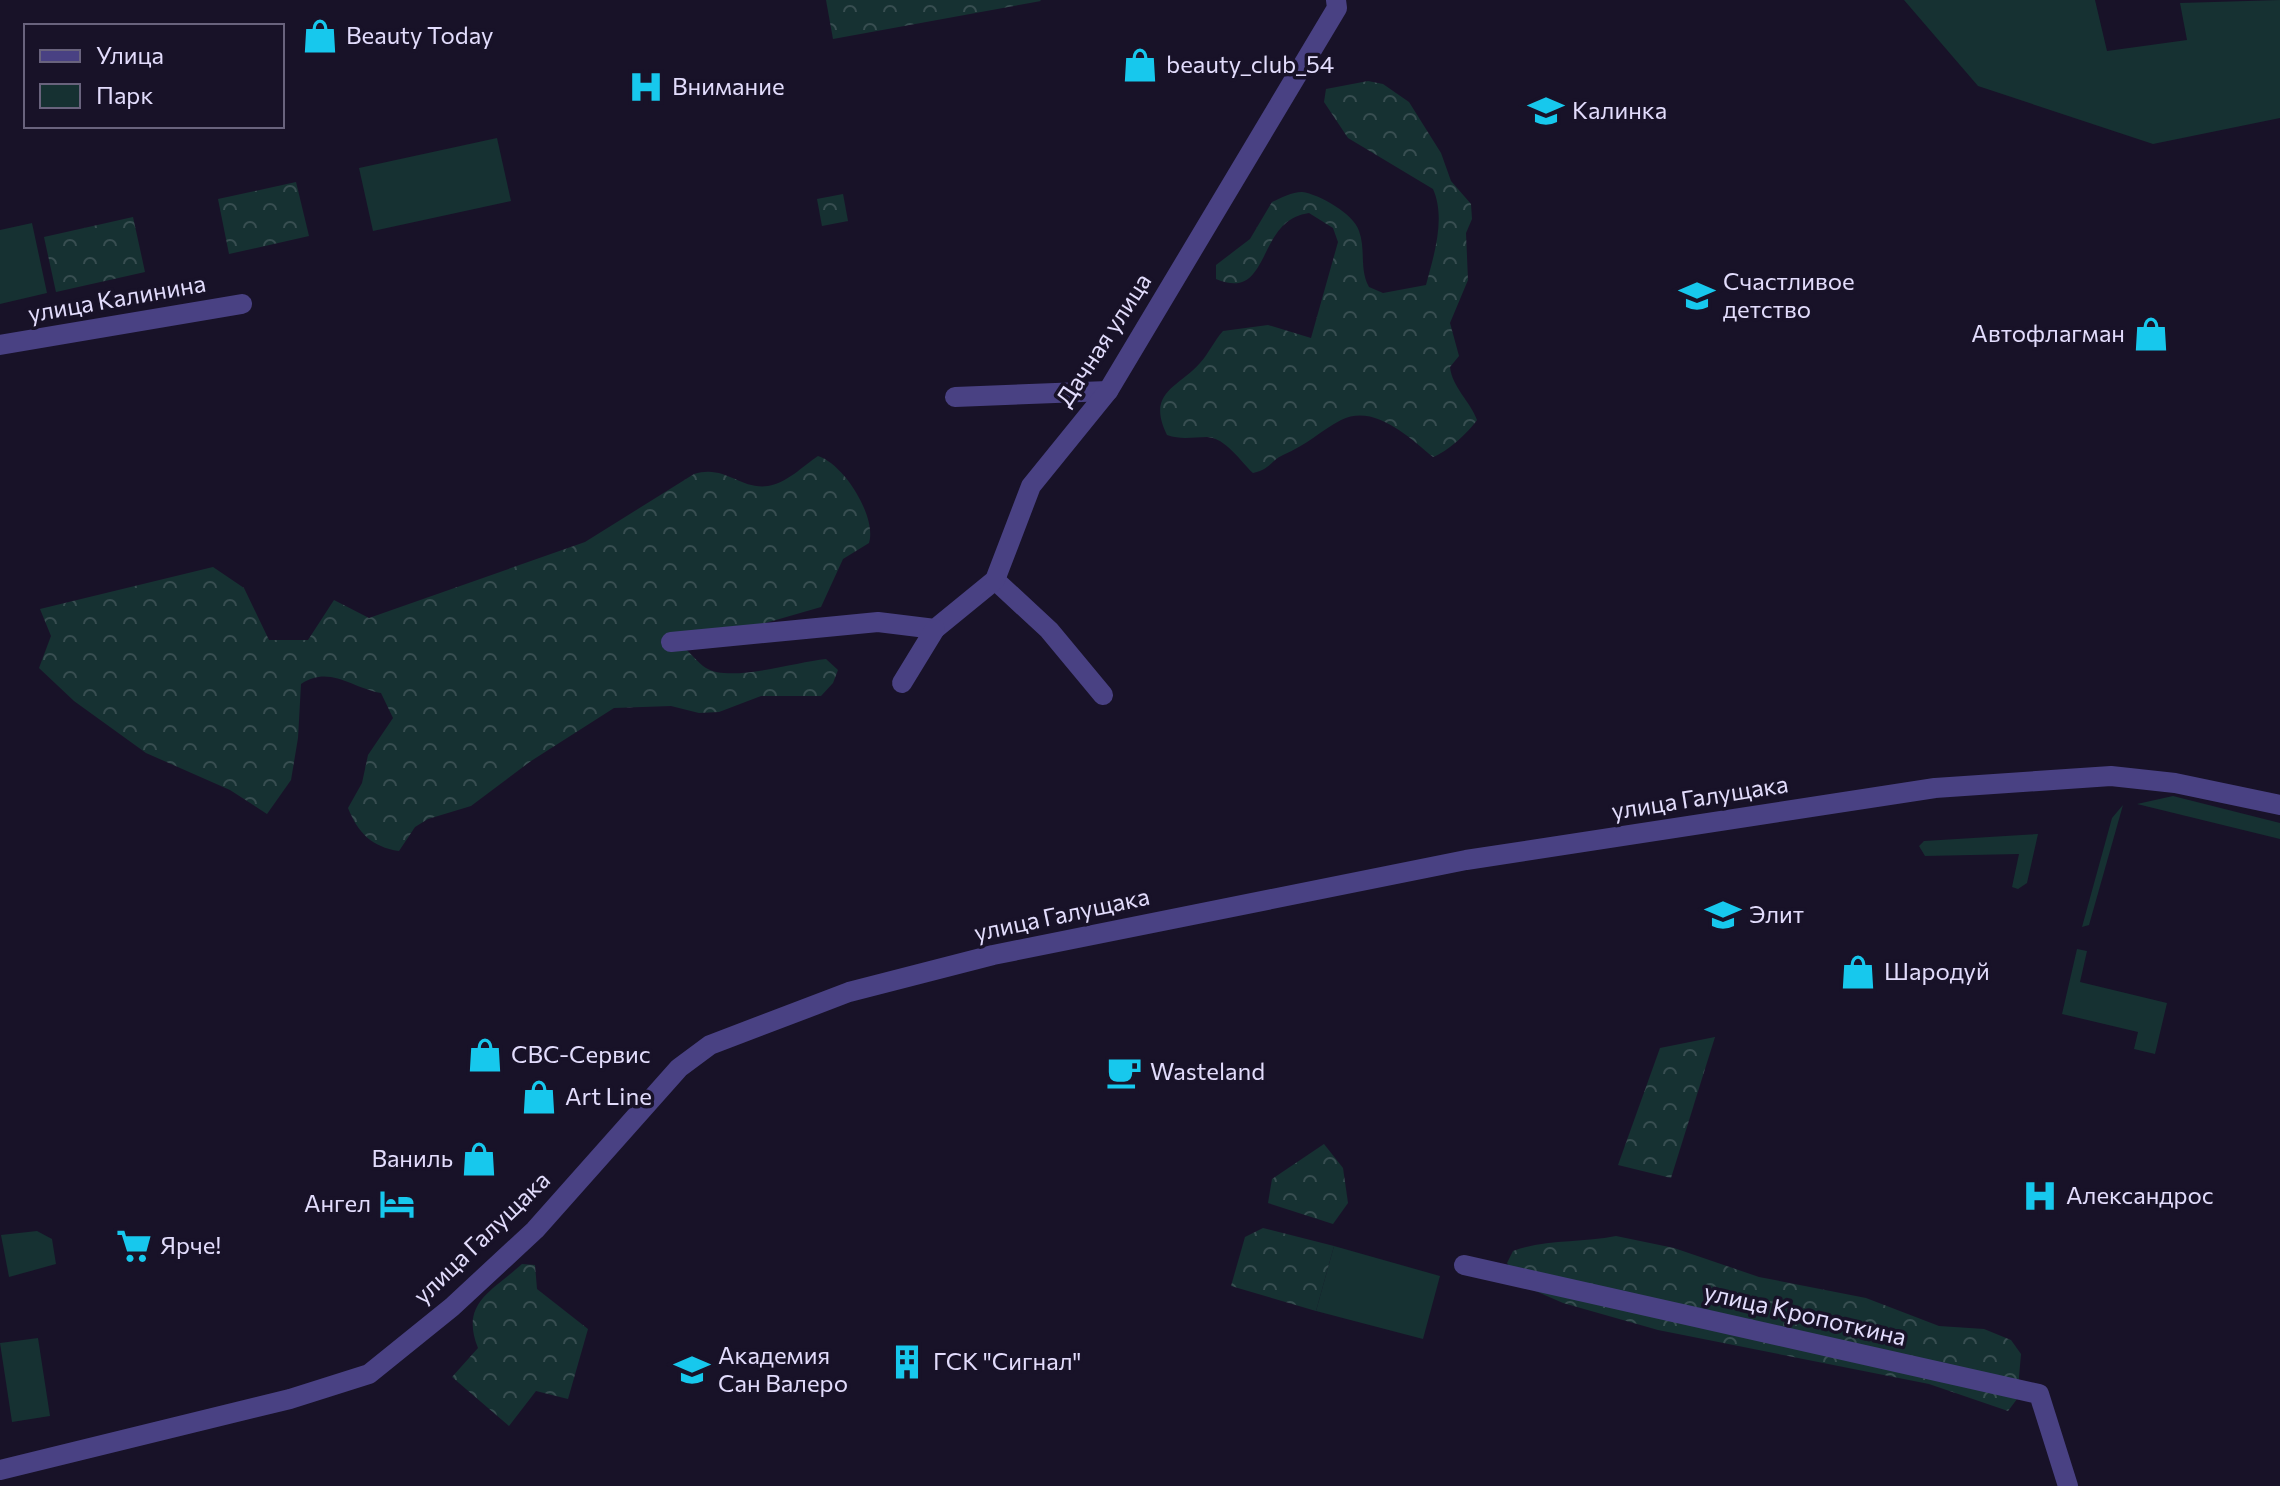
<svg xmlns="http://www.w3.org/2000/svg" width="2280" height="1486" font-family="Commissioner,sans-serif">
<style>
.green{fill:#163132}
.forest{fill:url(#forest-crowns)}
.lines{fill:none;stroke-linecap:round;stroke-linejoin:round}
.minor{stroke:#494183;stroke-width:20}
.labels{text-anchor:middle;stroke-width:7;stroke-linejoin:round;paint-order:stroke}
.poi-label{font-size:24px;fill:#e2dcfc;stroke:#181228;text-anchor:start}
.street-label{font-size:24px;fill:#e2dcfc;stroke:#181228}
</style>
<defs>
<pattern id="forest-crowns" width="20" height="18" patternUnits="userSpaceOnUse" patternTransform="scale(2)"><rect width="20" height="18" fill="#163132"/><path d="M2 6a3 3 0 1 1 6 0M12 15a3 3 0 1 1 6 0" fill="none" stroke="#384e51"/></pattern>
</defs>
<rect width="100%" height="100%" fill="#181228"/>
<g class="green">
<polygon points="1904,0 2095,0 2107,51 2187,40 2180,3 2280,0 2280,118 2153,144 1978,86"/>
<polygon points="497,138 511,201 373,231 359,168"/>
<polygon points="32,223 47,293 0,304 0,230"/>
<polygon points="2173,796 2280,823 2280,839 2137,804"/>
<polygon points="2123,805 2089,925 2082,927 2112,818"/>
<polygon points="2038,834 2027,883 2018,889 2012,887 2019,854 1925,856 1919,846 1924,841"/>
<polygon points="2077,949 2087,951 2080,982 2167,1003 2155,1054 2134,1049 2138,1032 2062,1014"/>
<polygon points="37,1231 52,1239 56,1264 9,1277 1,1235"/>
<polygon points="1334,1246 1440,1276 1423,1339 1316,1311"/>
<polygon points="38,1338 50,1416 12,1422 0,1343"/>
</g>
<g class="forest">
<polygon points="826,0 1040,0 1041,1 833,39"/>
<path d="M1368,81l15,3 26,18 32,51 10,28 20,23 1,15 -6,14 2,47 -18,43 9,33 -9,11c2,20 20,34 27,53 -9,13 -30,32 -44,37 -24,-20 -59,-54 -92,-37 -21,11 -34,25 -58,35 -13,6 -12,14 -30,18 -13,-12 -27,-35 -46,-36 -15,0 -25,3 -40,-2 -21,-43 11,-47 33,-72 9,-10 14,-22 23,-32l45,-6 43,13 27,-96 -5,-14 -24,-15c-54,7 -37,90 -93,66v-14l34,-26 22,-37c9,-4 20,-10 30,-10 17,2 52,22 57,39 7,19 0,38 10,56l14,6 43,-8c8,-30 20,-67 7,-96l-85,-51 -24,-36 2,-13z"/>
<polygon points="296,182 309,236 229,254 218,199"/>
<polygon points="843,194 848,221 822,226 817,199"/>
<polygon points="133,217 145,272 56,292 44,237"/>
<path d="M818,456c26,8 59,61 51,87l-26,16 -22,48 -138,40c8,6 15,16 23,21 24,15 89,-6 120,-9l12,11 -5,13 -12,13h-60l-42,16 -20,1 -28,-7 -57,2 -83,53 -60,45 -43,13 -13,8 -16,24c-27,-4 -41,-18 -51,-43l14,-25 6,-28 25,-37 -12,-25c-30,-5 -51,-28 -80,-9l-3,54 -7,42 -24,34 -37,-24 -84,-37 -72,-52 -35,-33 12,-32 -11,-27 173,-42 31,21 25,52h39l26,-40 35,18 216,-76 109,-68c31,-10 46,16 74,12 19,-3 35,-20 50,-30z"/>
<polygon points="1715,1037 1671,1178 1618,1165 1660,1048"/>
<polygon points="1324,1144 1343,1168 1348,1203 1333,1224 1268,1203 1272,1179"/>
<polygon points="1263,1228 1334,1246 1316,1311 1231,1286 1245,1237"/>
<path d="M1616,1236l58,12 85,29 107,21 73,28 45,3 27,11 10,14 -4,45 -9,12 -79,-27 -271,-54 -95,-27 -39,-17 -17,-23 6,-12c32,-12 69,-8 103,-15z"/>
<path d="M522,1264l13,1 2,24 51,40 -20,70 -32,-8 -27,35 -57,-49 26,-29c-18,-45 13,-56 44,-84z"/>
</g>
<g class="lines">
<g class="minor">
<polyline points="0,345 242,304"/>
<polyline points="955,397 1108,391"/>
<polyline points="995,580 1049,630 1103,695"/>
<polyline points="671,642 878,622 935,629 995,580 1031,486 1108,391 1337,8 1336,0"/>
<polyline points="902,683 935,629"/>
<polyline points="1464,1265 2039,1394 2068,1486"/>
<polyline points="0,1470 290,1399 369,1374 452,1307 535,1230 679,1068 710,1045 849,992 993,955 1466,860 1935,788 2111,776 2175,783 2280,805"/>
</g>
</g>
<defs>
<g id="shop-bare" transform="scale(2.76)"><path d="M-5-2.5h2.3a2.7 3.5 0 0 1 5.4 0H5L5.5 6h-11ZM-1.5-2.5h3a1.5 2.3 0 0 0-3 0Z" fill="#17c8ed" stroke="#181228" stroke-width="2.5" paint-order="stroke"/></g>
<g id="hospital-bare" transform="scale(2.76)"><path d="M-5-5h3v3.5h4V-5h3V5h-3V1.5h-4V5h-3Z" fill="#17c8ed" stroke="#181228" stroke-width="2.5" paint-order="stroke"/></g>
<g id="school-bare" transform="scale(2.76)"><path d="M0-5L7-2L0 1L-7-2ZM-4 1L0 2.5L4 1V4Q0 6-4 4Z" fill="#17c8ed" stroke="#181228" stroke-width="2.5" paint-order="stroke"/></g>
<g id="cafe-bare" transform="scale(2.76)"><path d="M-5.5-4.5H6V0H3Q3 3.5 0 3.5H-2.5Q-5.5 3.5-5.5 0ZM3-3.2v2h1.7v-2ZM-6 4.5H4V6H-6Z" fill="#17c8ed" stroke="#181228" stroke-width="2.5" paint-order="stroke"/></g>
<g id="hotel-bare" transform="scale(2.76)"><path d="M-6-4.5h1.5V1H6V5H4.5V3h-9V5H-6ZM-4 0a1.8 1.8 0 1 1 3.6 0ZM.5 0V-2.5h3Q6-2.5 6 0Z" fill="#17c8ed" stroke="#181228" stroke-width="2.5" paint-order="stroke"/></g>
<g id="supermarket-bare" transform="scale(2.76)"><path d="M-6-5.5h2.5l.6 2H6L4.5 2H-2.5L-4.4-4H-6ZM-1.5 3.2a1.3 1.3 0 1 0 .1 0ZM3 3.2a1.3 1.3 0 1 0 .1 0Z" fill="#17c8ed" stroke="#181228" stroke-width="2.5" paint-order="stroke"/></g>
<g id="building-bare" transform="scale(2.76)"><path d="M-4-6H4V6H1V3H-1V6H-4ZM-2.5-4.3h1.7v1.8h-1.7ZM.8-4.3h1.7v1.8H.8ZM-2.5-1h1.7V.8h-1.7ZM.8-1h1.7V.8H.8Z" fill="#17c8ed" stroke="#181228" stroke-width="2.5" paint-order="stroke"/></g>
<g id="university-bare" transform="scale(2.76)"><path d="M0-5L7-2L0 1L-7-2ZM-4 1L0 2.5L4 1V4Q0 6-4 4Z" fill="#17c8ed" stroke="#181228" stroke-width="2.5" paint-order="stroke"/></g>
</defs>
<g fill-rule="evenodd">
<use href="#shop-bare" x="320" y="36"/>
<use href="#shop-bare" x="1140" y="65"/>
<use href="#hospital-bare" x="646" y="87"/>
<use href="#school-bare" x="1546" y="111"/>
<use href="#school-bare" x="1697" y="296"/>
<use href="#shop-bare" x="2151" y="334"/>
<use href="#school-bare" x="1723" y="915"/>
<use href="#shop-bare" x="1858" y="972"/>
<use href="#shop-bare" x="485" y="1055"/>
<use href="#cafe-bare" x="1124" y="1072"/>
<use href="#shop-bare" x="539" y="1097"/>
<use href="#shop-bare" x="479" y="1159"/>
<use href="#hospital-bare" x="2040" y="1196"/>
<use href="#hotel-bare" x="397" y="1204"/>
<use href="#supermarket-bare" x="134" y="1246"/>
<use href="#building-bare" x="907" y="1362"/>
<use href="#university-bare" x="692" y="1370"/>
</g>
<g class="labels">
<g class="poi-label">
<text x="346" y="44">Beauty Today</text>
<text x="1166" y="73">beauty_club_54</text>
<text x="672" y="95">Внимание</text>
<text x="1572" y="119">Калинка</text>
<text x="1723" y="290">Счастливое<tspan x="1723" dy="28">детство</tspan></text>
<text x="2125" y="342" text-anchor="end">Автофлагман</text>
<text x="1749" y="923">Элит</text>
<text x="1884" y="980">Шародуй</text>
<text x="511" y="1063">СВС-Сервис</text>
<text x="1150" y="1080">Wasteland</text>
<text x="565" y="1105">Art Line</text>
<text x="453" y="1167" text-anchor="end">Ваниль</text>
<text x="2066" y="1204">Александрос</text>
<text x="371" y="1212" text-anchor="end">Ангел</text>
<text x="160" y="1254">Ярче!</text>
<text x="718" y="1364">Академия<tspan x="718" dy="28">Сан Валеро</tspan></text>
<text x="933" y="1370">ГСК "Сигнал"</text>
</g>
<g class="street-label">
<text transform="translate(117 299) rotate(-10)" y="8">улица Калинина</text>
<text transform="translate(1104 340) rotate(-57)" y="8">Дачная улица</text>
<text transform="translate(1700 798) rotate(-9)" y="8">улица Галущака</text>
<text transform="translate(1062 915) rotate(-12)" y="8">улица Галущака</text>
<text transform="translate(482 1238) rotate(-44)" y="8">улица Галущака</text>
<text transform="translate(1805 1315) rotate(13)" y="8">улица Кропоткина</text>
</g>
</g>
<rect x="24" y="24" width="260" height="104" fill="#181228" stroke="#69637d" stroke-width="2"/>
<rect x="40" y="50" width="40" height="12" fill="#494183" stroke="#69637d" stroke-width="2"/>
<text x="96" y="64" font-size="24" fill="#e2dcfc">Улица</text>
<rect x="40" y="84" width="40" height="24" fill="#163132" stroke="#69637d" stroke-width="2"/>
<text x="96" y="104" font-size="24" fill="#e2dcfc">Парк</text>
</svg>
